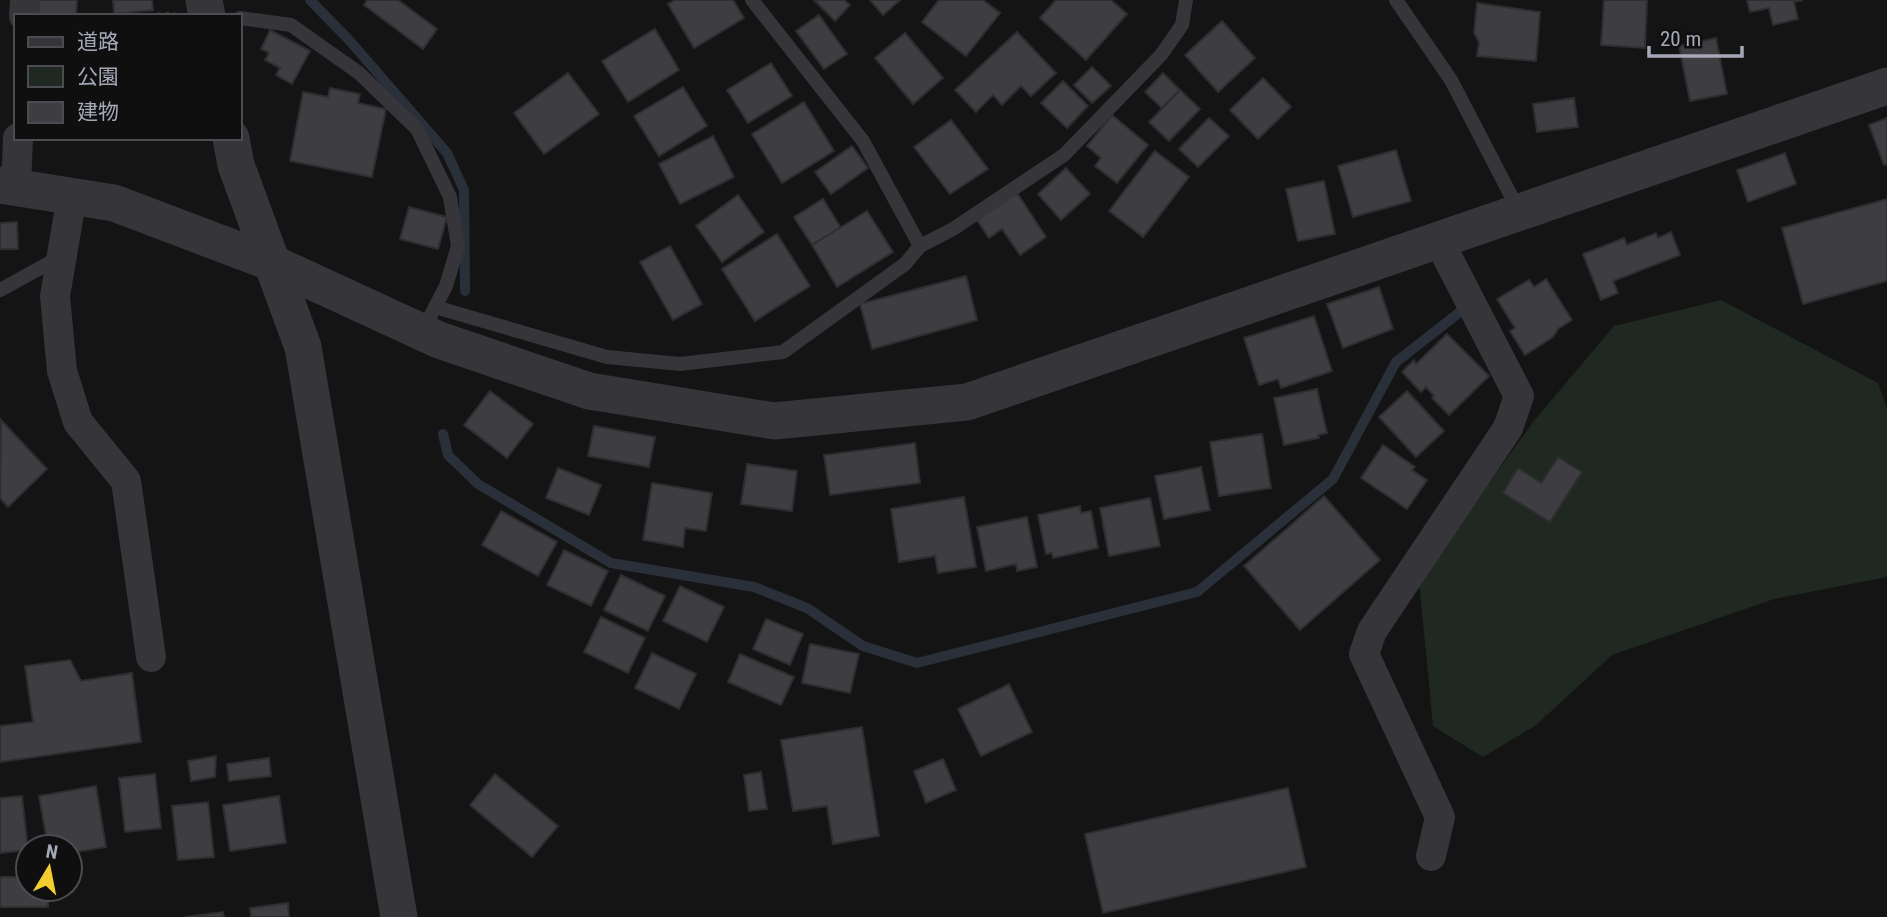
<svg xmlns="http://www.w3.org/2000/svg" width="1887" height="917" font-family="'Roboto Condensed','Noto Sans JP',sans-serif">
<style>
.green{fill:#202822}
.lines{fill:none;stroke-linecap:round;stroke-linejoin:round}
.stream{stroke:#2a3039;stroke-width:10}
.building{fill:#3e3e42;stroke:#2e2e31;stroke-width:2}
.path{stroke:#3b3b41;stroke-width:4.5;stroke-dasharray:3.5 5;stroke-linecap:butt}
.service{stroke:#35353a;stroke-width:14}
.minor{stroke:#35353a;stroke-width:30}
.tertiary{stroke:#35353a;stroke-width:37}
</style>
<rect width="100%" height="100%" fill="#141415"/>
<polygon class="green" points="1721,300 1878,383 1887,409 1887,577 1774,599 1612,655 1535,726 1483,757 1433,726 1419,581 1533,422 1614,326"/>
<g class="lines">
<g class="stream">
<polyline points="310,0 349,40 447,153 464,190 465,291"/>
<polyline points="443,434 448,455 478,484 611,563 754,587 807,608 863,646 917,663 1197,592 1333,479 1396,362 1460,312"/>
</g>
</g>
<g class="building">
<polygon points="39,0 77,0 76,15 37,16"/>
<polygon points="113,0 152,0 153,10 114,14"/>
<polygon points="367,0 398,0 437,29 423,49 364,5"/>
<polygon points="675,0 733,0 744,18 694,48 668,4"/>
<polygon points="814,0 844,0 850,5 835,21"/>
<polygon points="870,0 900,0 883,15"/>
<polygon points="939,0 983,0 1000,13 966,56 922,22"/>
<polygon points="1056,0 1111,0 1127,14 1086,60 1040,18"/>
<polygon points="1604,0 1647,0 1645,48 1601,45"/>
<polygon points="1747,0 1803,0 1794,2 1798,19 1773,25 1769,8 1750,12"/>
<polygon points="1477,3 1540,12 1536,61 1477,56 1479,42 1474,33"/>
<polygon points="819,15 847,54 824,69 796,31"/>
<polygon points="1222,21 1255,58 1218,92 1185,55"/>
<polygon points="655,29 679,70 628,102 602,61"/>
<polygon points="270,30 310,51 292,84 276,75 280,68 265,60 269,53 261,49"/>
<polygon points="1017,32 1056,73 1031,96 1021,86 1002,105 993,95 976,112 955,90"/>
<polygon points="905,33 943,78 913,104 875,58"/>
<polygon points="1716,38 1727,94 1690,101 1679,46"/>
<polygon points="771,63 792,96 748,123 727,90"/>
<polygon points="1092,67 1111,86 1092,103 1074,85"/>
<polygon points="568,73 599,114 544,154 514,113"/>
<polygon points="1163,73 1180,90 1162,108 1145,92"/>
<polygon points="1263,78 1291,107 1258,139 1230,110"/>
<polygon points="1063,81 1088,106 1067,128 1041,103"/>
<polygon points="683,87 707,126 659,156 634,116"/>
<polygon points="330,88 360,94 358,103 386,109 372,177 290,161 303,92 328,97"/>
<polygon points="1180,90 1200,109 1169,141 1149,122"/>
<polygon points="1574,98 1578,127 1537,132 1533,104"/>
<polygon points="804,102 834,151 782,183 752,134"/>
<polygon points="1112,115 1148,145 1117,183 1095,166 1101,158 1087,146"/>
<polygon points="1209,118 1229,136 1198,167 1179,149"/>
<polygon points="1887,118 1887,164 1884,165 1869,125"/>
<polygon points="951,120 988,169 950,194 914,147"/>
<polygon points="713,136 734,177 680,204 659,164"/>
<polygon points="852,146 868,168 831,194 815,172"/>
<polygon points="1396,150 1411,201 1353,217 1338,166"/>
<polygon points="1155,151 1189,177 1143,237 1109,211"/>
<polygon points="1785,153 1796,184 1748,202 1737,170"/>
<polygon points="1066,168 1090,194 1061,220 1038,194"/>
<polygon points="1324,181 1335,234 1298,241 1286,189"/>
<polygon points="1017,193 1046,237 1020,255 1002,229 989,238 977,220"/>
<polygon points="738,195 764,232 722,262 696,226"/>
<polygon points="823,199 841,228 812,245 794,217"/>
<polygon points="1887,199 1887,281 1803,304 1782,228"/>
<polygon points="409,207 447,217 438,249 400,239"/>
<polygon points="867,211 893,252 837,287 812,245"/>
<polygon points="17,222 18,249 0,249 0,223"/>
<polygon points="1671,232 1680,255 1613,281 1618,293 1601,300 1583,254 1624,238 1627,245 1656,233 1658,238"/>
<polygon points="777,234 810,286 755,321 722,269"/>
<polygon points="670,246 702,304 673,320 640,262"/>
<polygon points="966,276 977,320 872,349 860,304"/>
<polygon points="1546,279 1572,320 1558,329 1553,337 1525,355 1510,331 1515,328 1497,299 1529,280 1534,287"/>
<polygon points="1379,287 1393,329 1343,348 1327,304"/>
<polygon points="1314,316 1332,371 1281,388 1278,379 1259,385 1244,338"/>
<polygon points="1447,334 1489,376 1449,415 1432,398 1434,396 1426,387 1421,392 1402,372 1414,360 1416,364"/>
<polygon points="1317,389 1327,433 1318,435 1319,438 1284,445 1274,398"/>
<polygon points="490,391 533,424 507,458 464,425"/>
<polygon points="1407,391 1444,431 1416,457 1379,417"/>
<polygon points="1,420 47,469 8,507 0,498"/>
<polygon points="594,426 655,437 649,467 588,456"/>
<polygon points="1262,434 1271,488 1219,496 1210,442"/>
<polygon points="915,443 920,483 830,495 824,455"/>
<polygon points="1383,445 1415,467 1412,470 1427,480 1407,509 1361,478"/>
<polygon points="1558,457 1582,472 1550,522 1503,493 1518,468 1541,483"/>
<polygon points="747,464 797,471 792,511 741,504"/>
<polygon points="1201,467 1210,510 1164,519 1155,476"/>
<polygon points="558,468 601,485 589,515 546,498"/>
<polygon points="652,483 712,493 706,531 685,528 683,547 643,540"/>
<polygon points="1324,496 1380,560 1300,630 1244,566"/>
<polygon points="964,497 976,567 938,573 935,556 899,562 891,509"/>
<polygon points="1150,498 1160,546 1109,556 1100,508"/>
<polygon points="1080,506 1081,513 1091,511 1098,548 1053,558 1052,553 1046,554 1038,515"/>
<polygon points="501,511 557,542 538,576 482,545"/>
<polygon points="1027,517 1037,567 1017,571 1016,564 986,571 977,527"/>
<polygon points="564,550 608,571 591,606 547,585"/>
<polygon points="621,575 665,596 648,631 604,610"/>
<polygon points="680,586 724,607 707,642 663,621"/>
<polygon points="601,617 645,638 628,673 584,652"/>
<polygon points="766,619 803,634 790,665 753,649"/>
<polygon points="810,644 859,654 850,693 802,683"/>
<polygon points="652,653 696,674 679,709 635,688"/>
<polygon points="740,654 794,677 781,705 728,682"/>
<polygon points="70,660 81,681 132,673 141,742 0,762 0,726 33,722 25,666"/>
<polygon points="1009,684 1032,732 981,756 958,709"/>
<polygon points="862,727 879,836 833,844 827,806 793,811 781,740"/>
<polygon points="216,756 215,777 191,781 188,761"/>
<polygon points="269,758 271,776 229,781 227,764"/>
<polygon points="943,759 956,790 926,803 914,771"/>
<polygon points="761,772 767,809 749,811 744,775"/>
<polygon points="155,774 161,828 125,832 119,778"/>
<polygon points="495,774 558,826 532,857 470,805"/>
<polygon points="96,786 106,847 70,853 70,847 48,847 39,796"/>
<polygon points="1288,788 1306,867 1103,913 1085,834"/>
<polygon points="22,796 28,850 0,853 0,798"/>
<polygon points="279,796 286,843 230,851 223,805"/>
<polygon points="208,802 214,857 178,860 172,806"/>
<polygon points="0,877 28,877 28,889 48,889 48,907 0,907"/>
<polygon points="288,903 289,917 251,917 250,908"/>
<polygon points="223,912 224,917 185,917"/>
</g>
<g class="lines">
<polyline class="path" points="140,16 175,14"/>
<g class="service">
<polyline points="752,0 863,141 920,246"/>
<polyline points="1396,0 1451,80 1520,213"/>
<polyline points="240,18 291,25 359,73 417,129 450,197 458,246 446,286 431,315"/>
<polyline points="0,290 60,257"/>
<polyline points="435,307 607,357 680,364 783,352 905,264 920,246 953,229 1064,155 1161,55 1182,25 1186,0"/>
</g>
<g class="minor">
<polyline points="24,16 25,0"/>
<polyline points="16,187 18,138"/>
<polyline points="72,196 55,296 62,371 78,422 126,481 151,657"/>
<polyline points="1431,856 1440,817 1364,654 1372,631 1508,428 1519,396 1439,241"/>
</g>
<g class="tertiary">
<polyline points="204,0 207,16"/>
<polyline points="231,138 236,165 303,347 399,917"/>
<polyline points="0,185 114,203 270,262 439,340 589,391 774,421 967,402 1887,86"/>
</g>
</g>
<rect x="14" y="14" width="228" height="126" fill="#0f0f10" stroke="#4b4c52" stroke-width="2"/>
<rect x="28" y="37" width="35" height="10" fill="#35353a" stroke="#4b4c52" stroke-width="2"/>
<text x="77" y="49" font-size="21" fill="#a5a8b6">道路</text>
<rect x="28" y="66" width="35" height="21" fill="#202822" stroke="#4b4c52" stroke-width="2"/>
<text x="77" y="84" font-size="21" fill="#a5a8b6">公園</text>
<rect x="28" y="102" width="35" height="21" fill="#3e3e42" stroke="#4b4c52" stroke-width="2"/>
<text x="77" y="119" font-size="21" fill="#a5a8b6">建物</text>
<g transform="translate(49 868) rotate(10)"><circle r="33" fill="#0f0f10" stroke="#4b4c52" stroke-width="2"/>
<path d="M0-5L12 26L0 18L-12 26Z" fill="#f3cd2e"/>
<text y="-10" font-size="19" font-weight="bold" text-anchor="middle" fill="#a5a8b6">N</text>
</g>
<path d="M1649 46v10h93v-10" fill="none" stroke="#a5a8b6" stroke-width="3.5"/>
<text x="1660" y="46" font-size="21" fill="#a5a8b6" stroke="#0f0f10" stroke-width="5" paint-order="stroke">20 m</text>
</svg>
